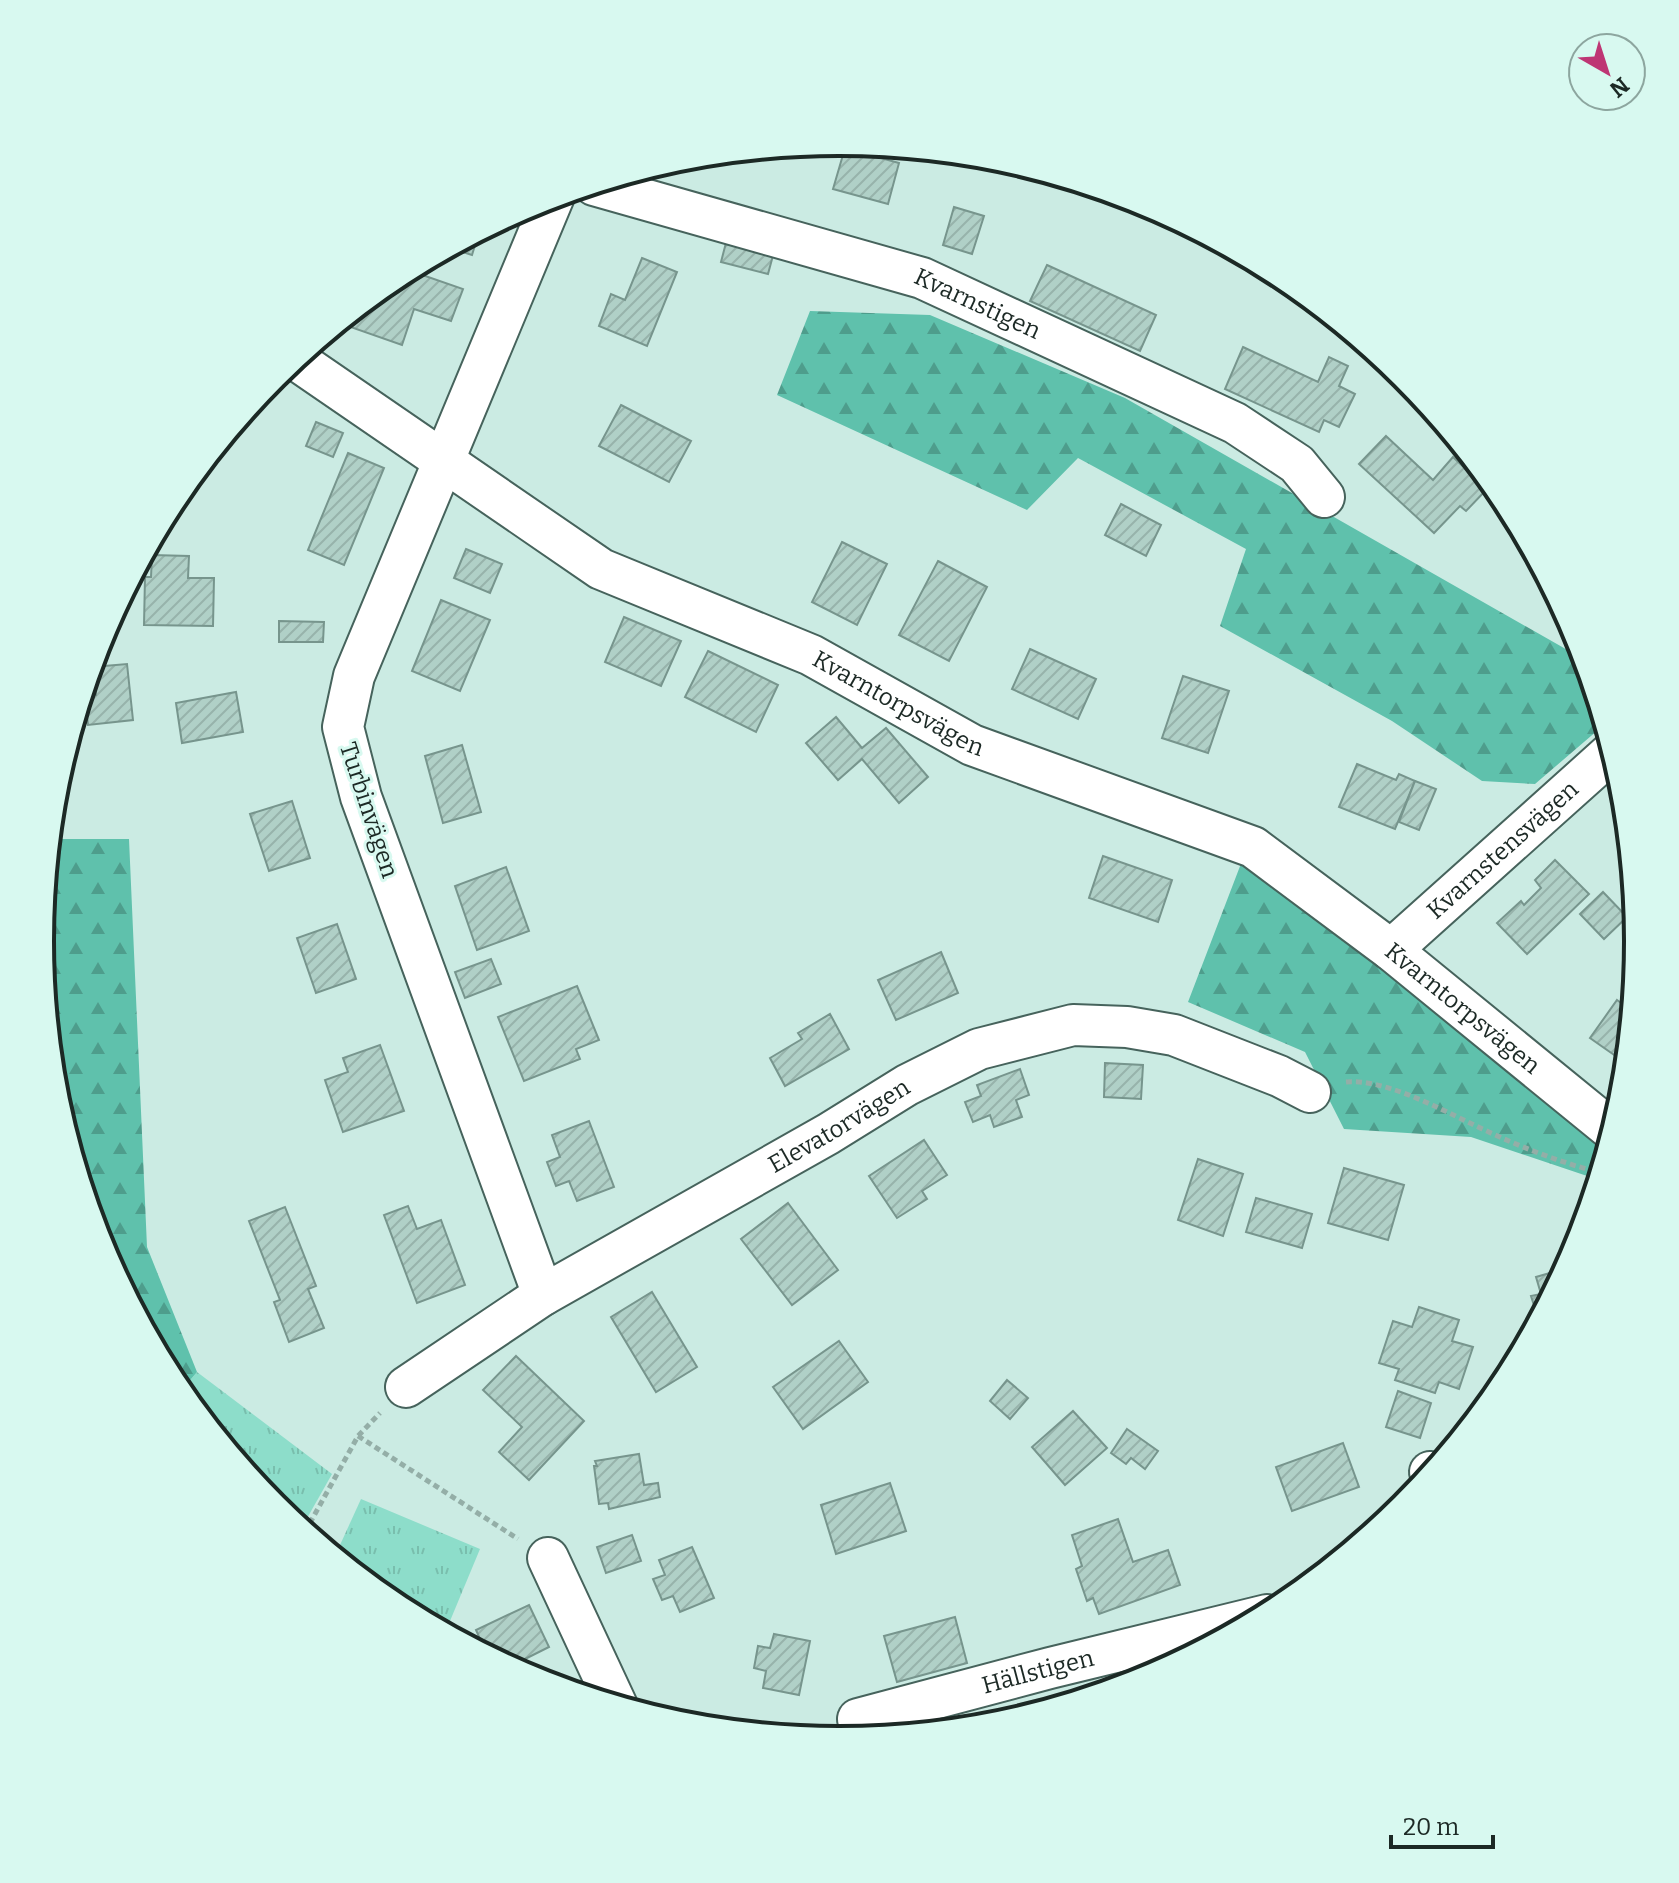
<svg xmlns="http://www.w3.org/2000/svg" width="1679" height="1883" font-family="Bitter,serif">
<style>
.grass{fill:url(#grass-tufts)}
.forest{fill:url(#forest-firs)}
.building{fill:url(#building-hatch);stroke:#77958d;stroke-width:2}
.lines{fill:none;stroke-linecap:round;stroke-linejoin:round}
.minor-casing{stroke:#46635c;stroke-width:44}
.path{stroke:#94aea7;stroke-width:5;stroke-dasharray:6 4;stroke-linecap:butt}
.minor{stroke:#fff;stroke-width:40}
.labels{text-anchor:middle;stroke-width:6;stroke-linejoin:round;paint-order:stroke}
.street-label{font-size:24px;fill:#1c2925;stroke:#d8f9f0}
.rim{fill:none;stroke:#1c2925;stroke-width:4}
</style>
<defs>
<pattern id="grass-tufts" width="24" height="20" patternUnits="userSpaceOnUse" patternTransform="scale(2)"><rect width="24" height="20" fill="#8dddca"/><path d="M3 7l-1-3M5 7V3M7 7l1-3M15 17l-1-3M17 17v-4M19 17l1-3" fill="none" stroke="#79bead"/></pattern>
<pattern id="forest-firs" width="22" height="20" patternUnits="userSpaceOnUse" patternTransform="scale(2)"><rect width="22" height="20" fill="#5fc1ac"/><path d="M5 1l3.5 6h-7zM16 11l3.5 6h-7z" fill="#4e9d8c"/></pattern>
<pattern id="building-hatch" width="6" height="6" patternUnits="userSpaceOnUse" patternTransform="scale(2)"><rect width="6" height="6" fill="#b0d0c7"/><path d="M-1 1l2-2M0 6l6-6M5 7l2-2" fill="none" stroke="#97b3ab"/></pattern>
</defs>
<rect width="100%" height="100%" fill="#cbebe3"/>
<g class="grass">
<polygon points="197,1372 332,1474 301,1529 274,1506 180,1392"/>
<polygon points="361,1499 480,1549 445,1633 395,1606 335,1556"/>
</g>
<g class="forest">
<polygon points="810,311 930,315 1125,398 1585,660 1605,724 1535,784 1482,781 1392,721 1220,626 1246,549 1078,458 1027,510 777,395"/>
<polygon points="57,839 129,839 147,1247 197,1372 180,1392 101,1247 55,1097 42,958"/>
<polygon points="1242,861 1611,1140 1599,1180 1471,1137 1344,1129 1305,1052 1188,1002"/>
</g>
<g class="building">
<polygon points="845,148 899,163 888,204 833,189"/>
<polygon points="954,207 984,216 972,254 943,245"/>
<polygon points="479,232 472,255 450,248"/>
<polygon points="728,235 775,248 768,274 721,262"/>
<polygon points="642,258 677,272 647,346 599,326 611,294 625,300"/>
<polygon points="1047,265 1156,315 1140,351 1030,301"/>
<polygon points="408,270 463,289 451,321 414,309 402,345 339,323 387,284 397,287 402,273"/>
<polygon points="1243,347 1318,382 1329,357 1348,366 1339,386 1355,394 1339,427 1324,420 1319,432 1225,389"/>
<polygon points="621,405 691,441 669,482 599,446"/>
<polygon points="316,422 343,433 333,457 306,446"/>
<polygon points="1386,436 1433,480 1453,457 1487,489 1466,511 1460,506 1434,533 1359,464"/>
<polygon points="348,453 384,468 344,565 308,550"/>
<polygon points="1121,504 1161,525 1146,556 1105,535"/>
<polygon points="842,542 887,564 857,625 812,602"/>
<polygon points="466,549 502,564 490,593 454,578"/>
<polygon points="152,555 189,556 188,578 214,578 213,626 144,625 145,577 151,577"/>
<polygon points="938,561 987,587 949,661 899,635"/>
<polygon points="441,600 490,620 460,691 412,671"/>
<polygon points="624,617 681,641 661,686 605,662"/>
<polygon points="279,621 324,622 323,642 279,642"/>
<polygon points="1030,649 1096,679 1078,719 1012,689"/>
<polygon points="708,651 778,685 756,732 685,697"/>
<polygon points="127,664 133,720 88,725 85,697 96,695 93,667"/>
<polygon points="1183,676 1229,691 1208,753 1162,738"/>
<polygon points="236,692 243,732 182,743 176,703"/>
<polygon points="836,717 862,748 886,728 928,777 899,803 862,759 838,780 806,743"/>
<polygon points="462,745 481,812 443,823 425,756"/>
<polygon points="1357,764 1396,780 1399,774 1415,781 1395,829 1339,807"/>
<polygon points="1415,781 1436,789 1419,830 1399,822"/>
<polygon points="292,801 310,858 269,871 250,814"/>
<polygon points="1103,856 1172,880 1158,922 1089,898"/>
<polygon points="1555,860 1589,894 1527,954 1497,923 1521,901 1524,905 1541,888 1535,880"/>
<polygon points="506,867 529,931 477,950 455,886"/>
<polygon points="1603,892 1627,917 1604,939 1580,914"/>
<polygon points="337,924 356,979 316,993 297,938"/>
<polygon points="941,952 958,993 896,1020 878,980"/>
<polygon points="491,959 501,984 465,998 455,972"/>
<polygon points="577,986 599,1040 576,1049 580,1059 524,1081 498,1017"/>
<polygon points="1617,1000 1632,1011 1627,1064 1590,1038"/>
<polygon points="830,1014 849,1049 785,1086 770,1058 802,1039 798,1033"/>
<polygon points="380,1045 404,1111 343,1132 325,1080 348,1072 343,1058"/>
<polygon points="1105,1063 1143,1065 1141,1099 1104,1097"/>
<polygon points="1020,1069 1029,1095 1016,1100 1022,1117 994,1127 990,1115 973,1122 965,1102 981,1096 977,1085"/>
<polygon points="589,1121 614,1187 577,1201 569,1181 556,1186 547,1162 560,1157 552,1135"/>
<polygon points="924,1140 947,1175 922,1191 927,1199 897,1218 869,1176"/>
<polygon points="1198,1159 1243,1174 1223,1236 1178,1220"/>
<polygon points="1344,1168 1404,1185 1388,1240 1328,1223"/>
<polygon points="1256,1198 1312,1214 1302,1248 1246,1232"/>
<polygon points="788,1203 838,1270 792,1305 741,1239"/>
<polygon points="408,1206 417,1229 441,1220 465,1285 417,1303 384,1215"/>
<polygon points="285,1207 316,1286 308,1289 324,1328 289,1342 274,1302 280,1300 249,1221"/>
<polygon points="1567,1268 1539,1321 1531,1296 1541,1294 1536,1277"/>
<polygon points="652,1292 697,1367 656,1392 611,1317"/>
<polygon points="1419,1307 1459,1320 1452,1341 1473,1347 1459,1389 1439,1382 1435,1393 1395,1380 1399,1369 1379,1363 1393,1321 1412,1327"/>
<polygon points="839,1341 868,1382 803,1429 773,1387"/>
<polygon points="516,1356 584,1421 529,1480 499,1452 522,1427 483,1390"/>
<polygon points="1007,1380 1028,1398 1010,1419 990,1401"/>
<polygon points="1398,1391 1431,1403 1420,1438 1386,1427"/>
<polygon points="1073,1411 1107,1448 1065,1485 1032,1447"/>
<polygon points="1127,1429 1158,1451 1145,1469 1131,1458 1126,1464 1111,1453"/>
<polygon points="1343,1443 1359,1487 1292,1511 1276,1467"/>
<polygon points="639,1454 644,1485 658,1483 660,1497 609,1509 608,1503 599,1504 594,1466 597,1466 595,1461"/>
<polygon points="890,1483 906,1531 836,1554 821,1505"/>
<polygon points="1118,1519 1133,1562 1168,1550 1180,1585 1099,1614 1093,1598 1087,1601 1076,1569 1082,1566 1072,1535"/>
<polygon points="632,1535 641,1561 606,1573 597,1547"/>
<polygon points="692,1547 714,1598 680,1612 673,1596 662,1600 653,1579 665,1575 659,1560"/>
<polygon points="529,1605 549,1647 509,1667 487,1655 476,1630"/>
<polygon points="955,1617 967,1663 897,1682 884,1636"/>
<polygon points="774,1634 810,1641 799,1695 763,1688 766,1671 754,1668 758,1646 770,1648"/>
</g>
<g class="lines">
<g class="minor-casing">
<g id="minor">
<path id="s1" d="M594,185l328,93 313,145 62,41 27,33"/>
<path id="s2" d="M295,359l306,210 210,86 161,90 281,102 138,103 222,181"/>
<path id="s3" d="M1391,950l222,-199"/>
<polyline points="543,1295 361,797 343,727 354,676 554,196"/>
<path id="s4" d="M406,1387l137,-92 285,-161 79,-49 72,-36 94,-24 54,2 47,8 105,41 31,16"/>
<polyline points="1430,1472 1431,1475"/>
<polyline points="548,1558 617,1706"/>
<path id="s5" d="M858,1719l192,-51 217,-53"/>
</g>
</g>
<g class="path">
<path d="M1346,1082c38,-3 88,24 122,40 42,21 87,39 133,51"/>
<polyline points="358,1436 518,1539"/>
<polyline points="305,1532 358,1436 380,1413"/>
<polyline points="795,1737 825,1728"/>
</g>
<use href="#minor" class="minor"/>
</g>
<g class="labels">
<g class="street-label">
<text dy="8" stroke="none"><textPath href="#s1" startOffset="402">Kvarnstigen</textPath></text>
<text dy="8" stroke="none"><textPath href="#s2" startOffset="698">Kvarntorpsvägen</textPath></text>
<text transform="translate(369 810) rotate(72)" y="8">Turbinvägen</text>
<text dy="8" stroke="none"><textPath href="#s3" startOffset="150">Kvarnstensvägen</textPath></text>
<text dy="8" stroke="none"><textPath href="#s2" startOffset="1346">Kvarntorpsvägen</textPath></text>
<text dy="8" stroke="none"><textPath href="#s4" startOffset="506">Elevatorvägen</textPath></text>
<text dy="8" stroke="none"><textPath href="#s5" startOffset="186">Hällstigen</textPath></text>
</g>
</g>
<path d="M0 0H1679V1883H0ZM54 941a785 785 0 1 1 1570 0a785 785 0 1 1-1570 0Z" fill="#d8f9f0" fill-rule="evenodd"/>
<path class="rim" d="M54 941a785 785 0 1 1 1570 0a785 785 0 1 1-1570 0Z"/>
<g transform="translate(1607 72) rotate(141)"><circle r="38" fill="#d8f9f0" stroke="#8da69f" stroke-width="2"/>
<path d="M0-6L14 30L0 20L-14 30Z" fill="#be3674"/>
<text y="-12" font-size="22" font-weight="bold" text-anchor="middle" fill="#1c2925">N</text>
</g>
<path d="M1391 1835v12h102v-12" fill="none" stroke="#1c2925" stroke-width="4"/>
<text x="1403" y="1835" font-size="24" fill="#1c2925" stroke="#d8f9f0" stroke-width="6" paint-order="stroke">20 m</text>
</svg>
